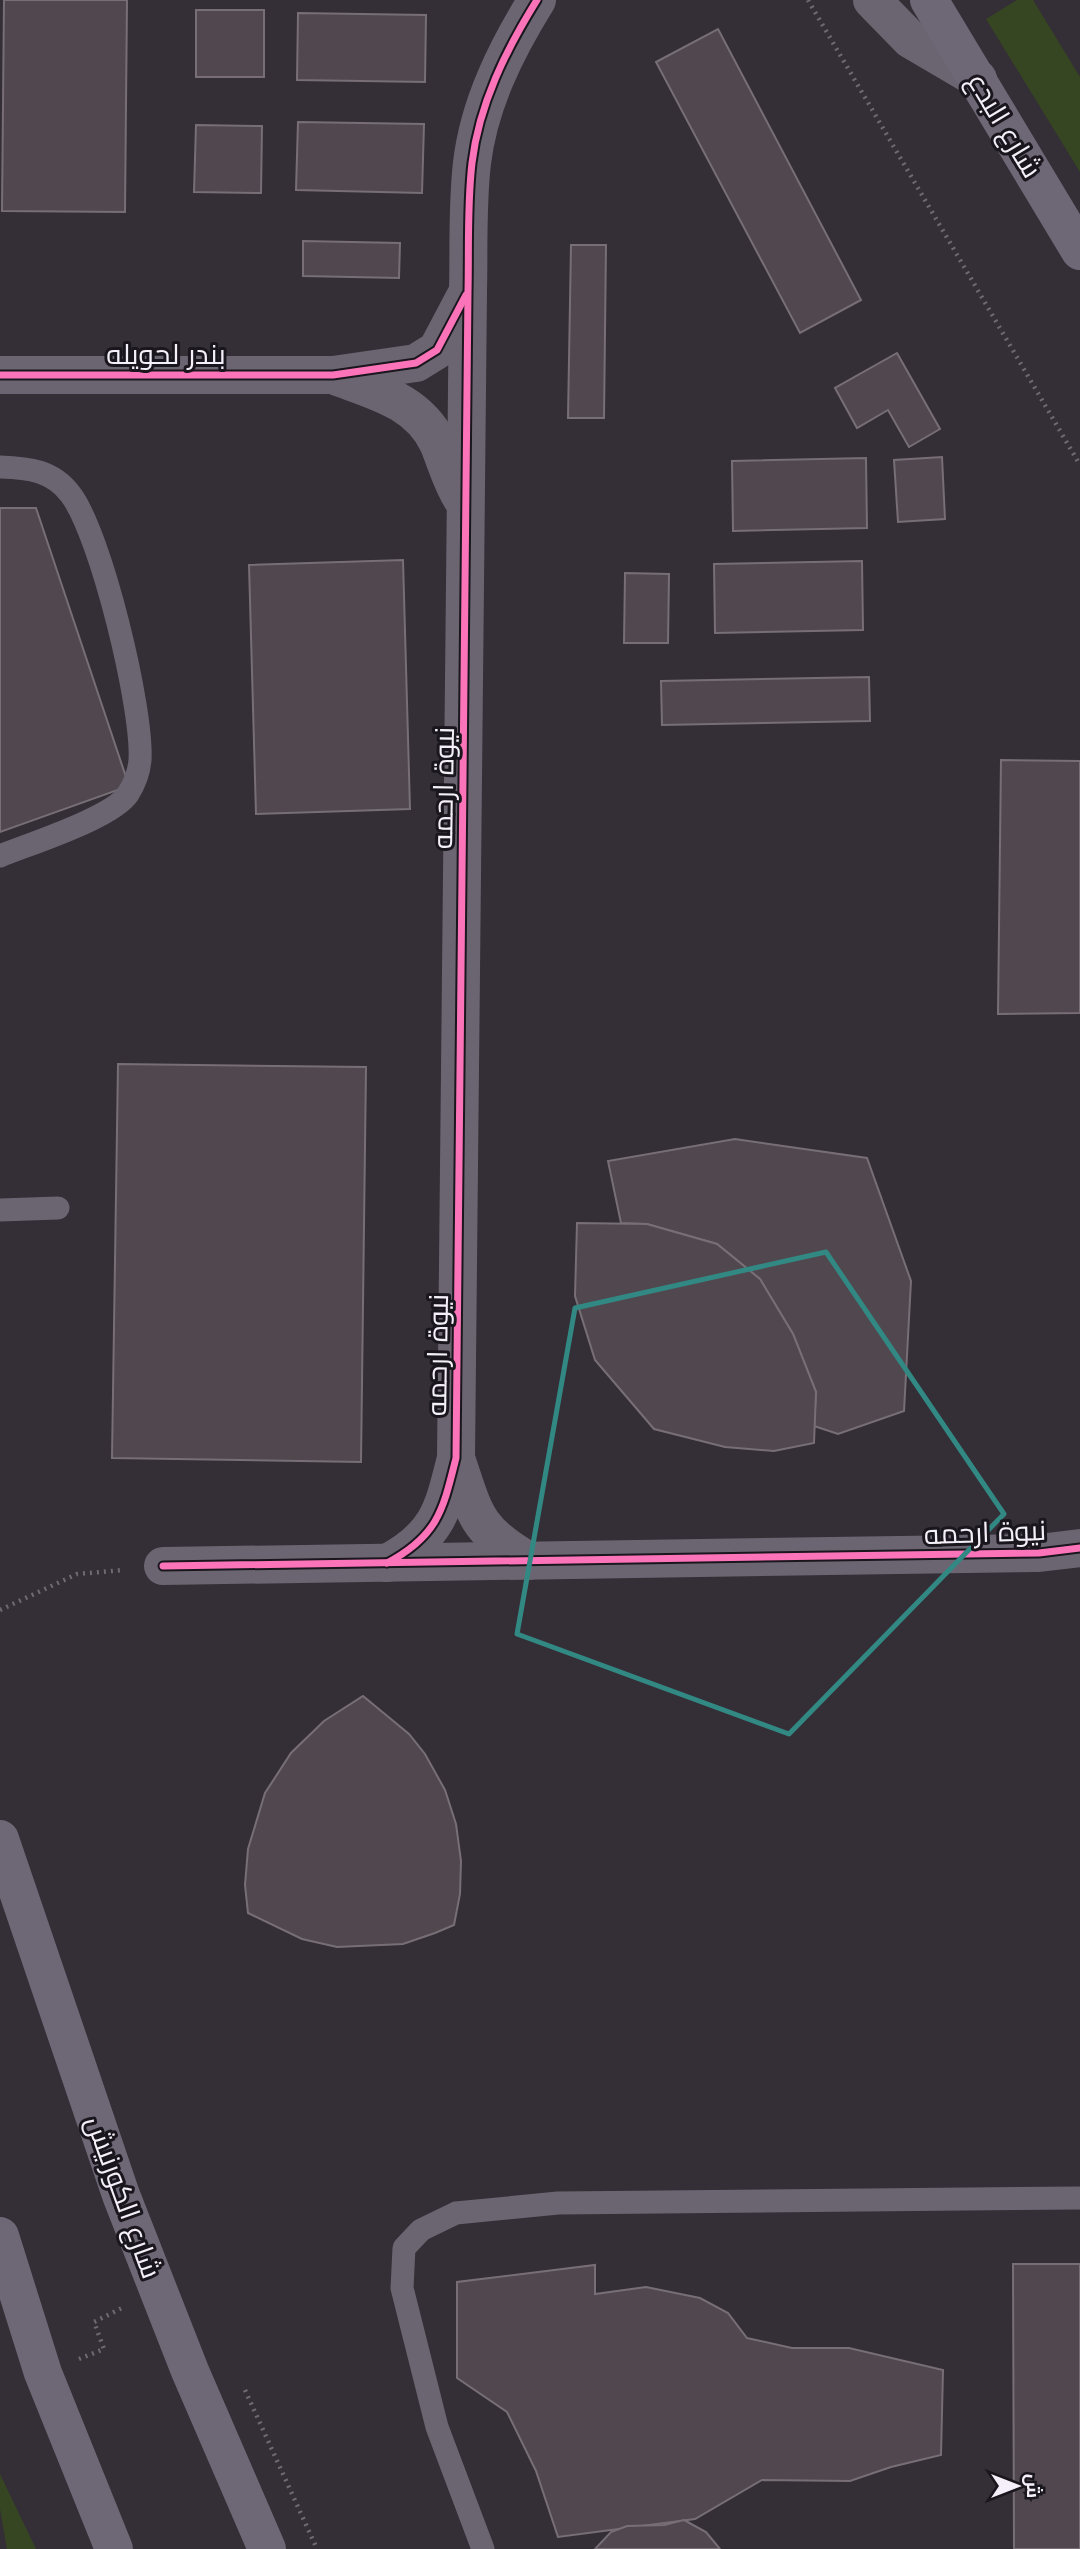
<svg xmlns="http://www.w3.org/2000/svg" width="1080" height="2549" font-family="Jost,Cairo,sans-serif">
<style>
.green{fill:#374622}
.building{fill:#50484e;stroke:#776f75;stroke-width:2}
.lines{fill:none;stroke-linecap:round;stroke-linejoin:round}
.path{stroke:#6e6a72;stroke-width:4.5;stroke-dasharray:2 5;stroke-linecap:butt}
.service{stroke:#6b6572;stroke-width:23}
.minor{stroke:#6b6572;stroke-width:38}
.secondary{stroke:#6e6776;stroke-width:38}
.cycleway-casing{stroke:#1a161d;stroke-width:11}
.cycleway{stroke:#fb73b8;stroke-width:7}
.marked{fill:none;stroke:#328883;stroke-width:5;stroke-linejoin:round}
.labels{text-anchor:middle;stroke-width:6;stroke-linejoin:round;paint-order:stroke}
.street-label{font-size:28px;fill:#f5eff9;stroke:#1a161d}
</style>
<rect width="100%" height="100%" fill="#342e36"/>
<g class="green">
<polygon points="1017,0 1033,0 1080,77 1080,172 986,19"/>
<polygon points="0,2474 36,2549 7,2549 0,2509"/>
</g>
<g class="building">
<polygon points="4,0 127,0 125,212 2,211"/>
<rect x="196" y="10" width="68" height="67"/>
<polygon points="298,13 426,15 425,82 297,80"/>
<polygon points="718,29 861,300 800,333 656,62"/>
<polygon points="298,122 424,124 422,193 296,190"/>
<polygon points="196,125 262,126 261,193 194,192"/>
<polygon points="303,241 400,243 399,278 303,276"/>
<polygon points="571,245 606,245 604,418 568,418"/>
<polygon points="897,353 940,429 909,447 888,410 857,428 835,388"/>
<polygon points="942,457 945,519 898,522 894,460"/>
<polygon points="866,458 867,528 733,531 732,461"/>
<polygon points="0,508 36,508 129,786 0,832"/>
<polygon points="403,560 410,809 256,814 249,565"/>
<polygon points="862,561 863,630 715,633 714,564"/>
<polygon points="625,573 669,574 668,643 624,643"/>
<polygon points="869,677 870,721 662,725 661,681"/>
<polygon points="1001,760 1080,761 1080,1013 998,1014"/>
<polygon points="118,1064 366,1067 361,1462 112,1458"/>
<polygon points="735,1139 867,1158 911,1281 904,1411 838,1434 814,1426 816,1392 793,1334 760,1279 717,1244 647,1224 621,1223 608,1161"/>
<polygon points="577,1223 647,1224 717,1244 760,1279 793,1334 816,1392 814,1443 774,1451 725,1447 654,1429 595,1360 575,1296"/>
<polygon points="363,1696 409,1734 425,1754 445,1790 456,1824 461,1861 460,1894 454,1925 435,1933 403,1944 337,1947 302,1939 248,1913 245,1885 248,1849 265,1793 291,1753 324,1721"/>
<polygon points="1013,2264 1080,2264 1080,2549 1014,2549"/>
<polygon points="595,2265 595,2294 646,2287 700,2298 728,2313 747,2338 792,2348 849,2348 943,2370 941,2455 891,2467 850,2481 762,2480 695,2519 558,2537 536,2471 507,2412 457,2378 457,2282"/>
<polygon points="684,2520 706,2532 720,2549 595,2549 611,2532 627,2526 664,2525"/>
</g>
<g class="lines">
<g class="path">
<polyline points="808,0 1080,465"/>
<polyline points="0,1610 77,1574 124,1570"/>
<polyline points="79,2359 104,2349 94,2322 124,2307"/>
<polyline points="245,2390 317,2549"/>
</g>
<g class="service">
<path d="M0,467c28,1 53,3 71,28 30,40 72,213 69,265 -1,13 -5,23 -12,34 -16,24 -99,50 -128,62"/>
<polyline points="0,1210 58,1208"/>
<polyline points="483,2549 437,2427 402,2288 404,2248 421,2230 456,2213 558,2203 1080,2198"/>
</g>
<g class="minor">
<polyline points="872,0 910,39 978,79"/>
<polyline points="0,375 333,375 416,363 437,350 465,297"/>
<path d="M335,376c40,15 83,25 103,67 8,19 13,39 24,56"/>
<path d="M456,1458c19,56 19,72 73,103"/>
<path d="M387,1563c51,-27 56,-53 69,-105l12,-1166c1,-43 -1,-87 4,-129 7,-59 34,-113 65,-163"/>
<polyline points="163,1566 1039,1553 1080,1548"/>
</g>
<g class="secondary">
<polyline points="929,0 1080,251"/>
<polyline points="0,1839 121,2195 190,2371 267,2549"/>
<polyline points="0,2236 43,2373 114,2549"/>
</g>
<g class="cycleway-casing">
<g id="cycleway">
<polyline points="0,375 333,375 416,363 437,350 466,295"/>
<path d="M387,1563c51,-27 56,-53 69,-105l12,-1166c1,-43 -1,-87 4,-129 7,-59 34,-113 65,-163"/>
<polyline points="163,1566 1039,1553 1080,1548"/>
</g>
</g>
<use href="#cycleway" class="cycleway"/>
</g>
<path class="marked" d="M826,1252l178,262 -215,220 -272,-100 58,-326z"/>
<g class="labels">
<g class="street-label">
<text transform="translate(1005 125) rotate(59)" y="10">شارع البدع</text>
<text x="166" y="364">بندر لحويله</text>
<text transform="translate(443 788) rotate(-89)" y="10">نيوة ارحمه</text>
<text transform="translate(437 1355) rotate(-89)" y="10">نيوة ارحمه</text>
<text transform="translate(985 1532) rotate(-2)" y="10">نيوة ارحمه</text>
<text transform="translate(124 2197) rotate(70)" y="10">شارع الكورنيش</text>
</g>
</g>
<g transform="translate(1017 2486) rotate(90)" stroke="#1a161d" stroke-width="5" paint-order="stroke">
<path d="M0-5L12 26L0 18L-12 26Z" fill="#f5eff9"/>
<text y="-10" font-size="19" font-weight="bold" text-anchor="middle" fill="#f5eff9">ش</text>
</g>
</svg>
